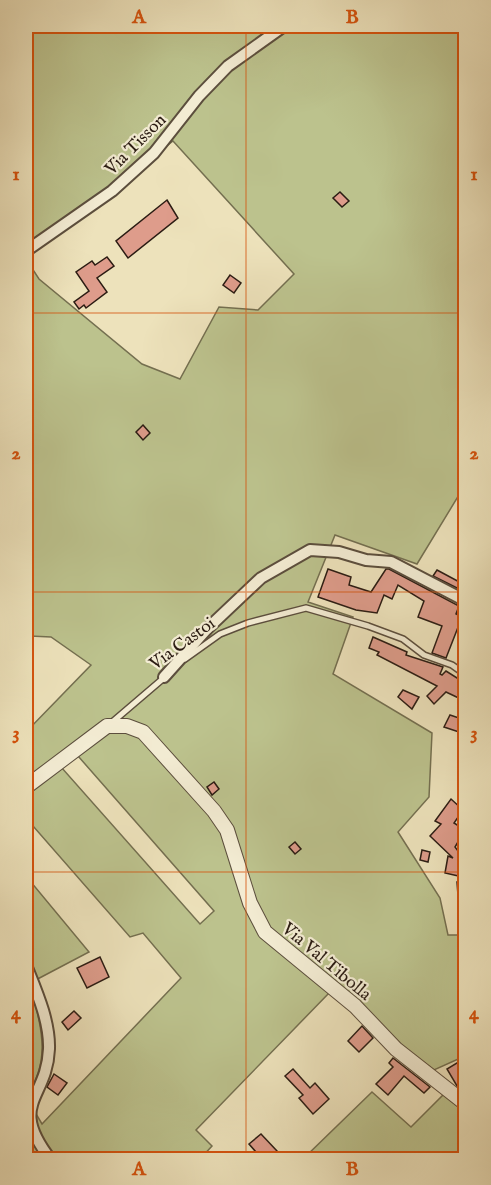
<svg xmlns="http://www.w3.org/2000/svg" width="491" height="1185" font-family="'IM FELL English',serif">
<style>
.green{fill:#bcc28d;stroke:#746f50;stroke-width:1.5;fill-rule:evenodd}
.building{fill:#de9c8b;stroke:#2b1c13;stroke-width:1.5}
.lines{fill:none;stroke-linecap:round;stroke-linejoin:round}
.service-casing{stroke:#5c4e3d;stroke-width:8}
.minor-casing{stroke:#5c4e3d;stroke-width:14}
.tertiary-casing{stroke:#5c4e3d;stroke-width:16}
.service{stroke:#f3ecd3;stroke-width:5}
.minor{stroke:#f3ecd3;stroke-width:10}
.tertiary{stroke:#f3ecd3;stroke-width:14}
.grid{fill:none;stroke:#d5530d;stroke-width:1.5;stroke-opacity:0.55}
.labels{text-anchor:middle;stroke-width:4.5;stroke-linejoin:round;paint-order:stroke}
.street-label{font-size:18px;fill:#2b1c13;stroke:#f3ecd3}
.neatline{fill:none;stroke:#d5530d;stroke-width:2}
.grid-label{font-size:20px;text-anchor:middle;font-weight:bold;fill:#d5530d}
</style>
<rect width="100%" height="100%" fill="#ede2bb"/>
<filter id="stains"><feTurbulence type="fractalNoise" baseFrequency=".00333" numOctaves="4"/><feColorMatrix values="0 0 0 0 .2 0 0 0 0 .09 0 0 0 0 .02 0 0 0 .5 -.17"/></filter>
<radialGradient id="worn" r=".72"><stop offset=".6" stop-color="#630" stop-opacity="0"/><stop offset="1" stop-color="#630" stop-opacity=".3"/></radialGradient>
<g class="green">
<path d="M26,26h439v459l-48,79 -82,-29 -27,67 45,15 -20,57 99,59 -3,64 -31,35 42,66 8,37h17v121l-31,14 -104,-78 -134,138 16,16 -12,13h-174v-283l63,76 -59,31c10,41 23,76 -4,114l16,27 139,-146 -38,-45 -13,4 -104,-119v-86l65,-67 -40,-28 -21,-1 -4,5v-382l13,20 103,85 38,15 39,-72 39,3 36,-36 -121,-133 -147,116zM78,756l136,155 -14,13 -139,-157z"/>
<polygon points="372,1092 411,1127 445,1093 465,1108 465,1159 302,1160"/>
</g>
<g class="building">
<polygon points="340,192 349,201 342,207 333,198"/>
<polygon points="167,200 178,218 128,258 116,241"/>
<polygon points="107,257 114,266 97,278 107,292 86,308 84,305 79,309 74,302 89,291 76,272 92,261 95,265"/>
<polygon points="230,275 241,283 234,293 223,285"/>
<polygon points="143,425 150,433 143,440 136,432"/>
<polygon points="328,569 351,577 349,585 371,592 386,569 389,569 459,606 456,614 462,617 446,658 432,653 442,626 418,617 424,601 398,585 392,599 384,595 377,613 356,610 318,597"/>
<polygon points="437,570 465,585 465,592 433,576"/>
<polygon points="373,637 407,652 406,655 443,667 440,674 442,675 446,671 465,683 465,701 446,692 434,704 427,696 437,686 377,655 379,652 369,648"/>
<polygon points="403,690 419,697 412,709 398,697"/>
<polygon points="450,715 465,720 465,734 444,727"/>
<polygon points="214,782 219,789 212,795 207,787"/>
<polygon points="451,799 463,810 454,823 465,830 455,847 461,855 465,856 463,877 445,873 448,856 453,858 430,836 441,824 435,821"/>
<polygon points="295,842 301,849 295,854 289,847"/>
<polygon points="422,850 430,852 428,862 420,860"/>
<polygon points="457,882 465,882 465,909 459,909"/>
<polygon points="100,957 109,977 87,988 77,968"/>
<polygon points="74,1011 81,1018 68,1030 62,1022"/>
<polygon points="362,1026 373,1038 359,1052 348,1041"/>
<polygon points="393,1058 430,1087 424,1093 404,1076 388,1095 376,1084 393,1067 389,1063"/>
<polygon points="465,1058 465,1081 457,1086 447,1069"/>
<polygon points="293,1069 310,1088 315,1083 329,1099 313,1114 299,1098 303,1095 285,1076"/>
<polygon points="54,1074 67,1083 58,1095 47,1087"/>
<polygon points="261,1134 277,1151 268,1160 263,1160 249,1144"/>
</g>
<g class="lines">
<g class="service-casing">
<g id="service">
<polyline points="185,659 220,634 248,623 306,608 368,626 403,639 424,655 452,665 466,675"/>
<polyline points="110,724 165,677"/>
</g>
</g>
<g class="minor-casing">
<g id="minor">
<polyline points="26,251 112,191 154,153 199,96 228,66 284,26"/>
<polyline points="164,677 207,629 261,578 310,550 339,552 366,560 391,562 466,601"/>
<path d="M26,965c10,25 24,56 23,84 -2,51 -42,54 2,111"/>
</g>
</g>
<g class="tertiary-casing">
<polyline id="tertiary" points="26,787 107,726 127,726 143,732 214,811 227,830 250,903 265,932 355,1006 396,1049 466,1104"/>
</g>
<use href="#service" class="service"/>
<use href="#minor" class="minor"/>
<use href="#tertiary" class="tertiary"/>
</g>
<path class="grid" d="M246,26v1134M26,313h440M26,592h440M26,872h440"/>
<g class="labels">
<g class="street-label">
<text transform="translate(135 144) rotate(-45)" y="6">Via Tisson</text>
<text transform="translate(182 643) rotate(-36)" y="6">Via Castoi</text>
<text transform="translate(327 961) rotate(40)" y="6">Via Val Tibolla</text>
</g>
</g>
<rect width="491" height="1185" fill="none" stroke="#ede2bb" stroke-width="66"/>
<rect x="33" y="33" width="425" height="1119" class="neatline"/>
<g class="grid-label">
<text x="139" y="23">A</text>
<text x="352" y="23">B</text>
<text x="16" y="180">1</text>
<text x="474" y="180">1</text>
<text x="16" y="459">2</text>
<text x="474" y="459">2</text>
<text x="16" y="739">3</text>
<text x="474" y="739">3</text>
<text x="16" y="1019">4</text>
<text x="474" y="1019">4</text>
<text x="139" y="1175">A</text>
<text x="352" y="1175">B</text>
</g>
<rect width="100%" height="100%" filter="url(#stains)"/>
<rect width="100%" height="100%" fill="url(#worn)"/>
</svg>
